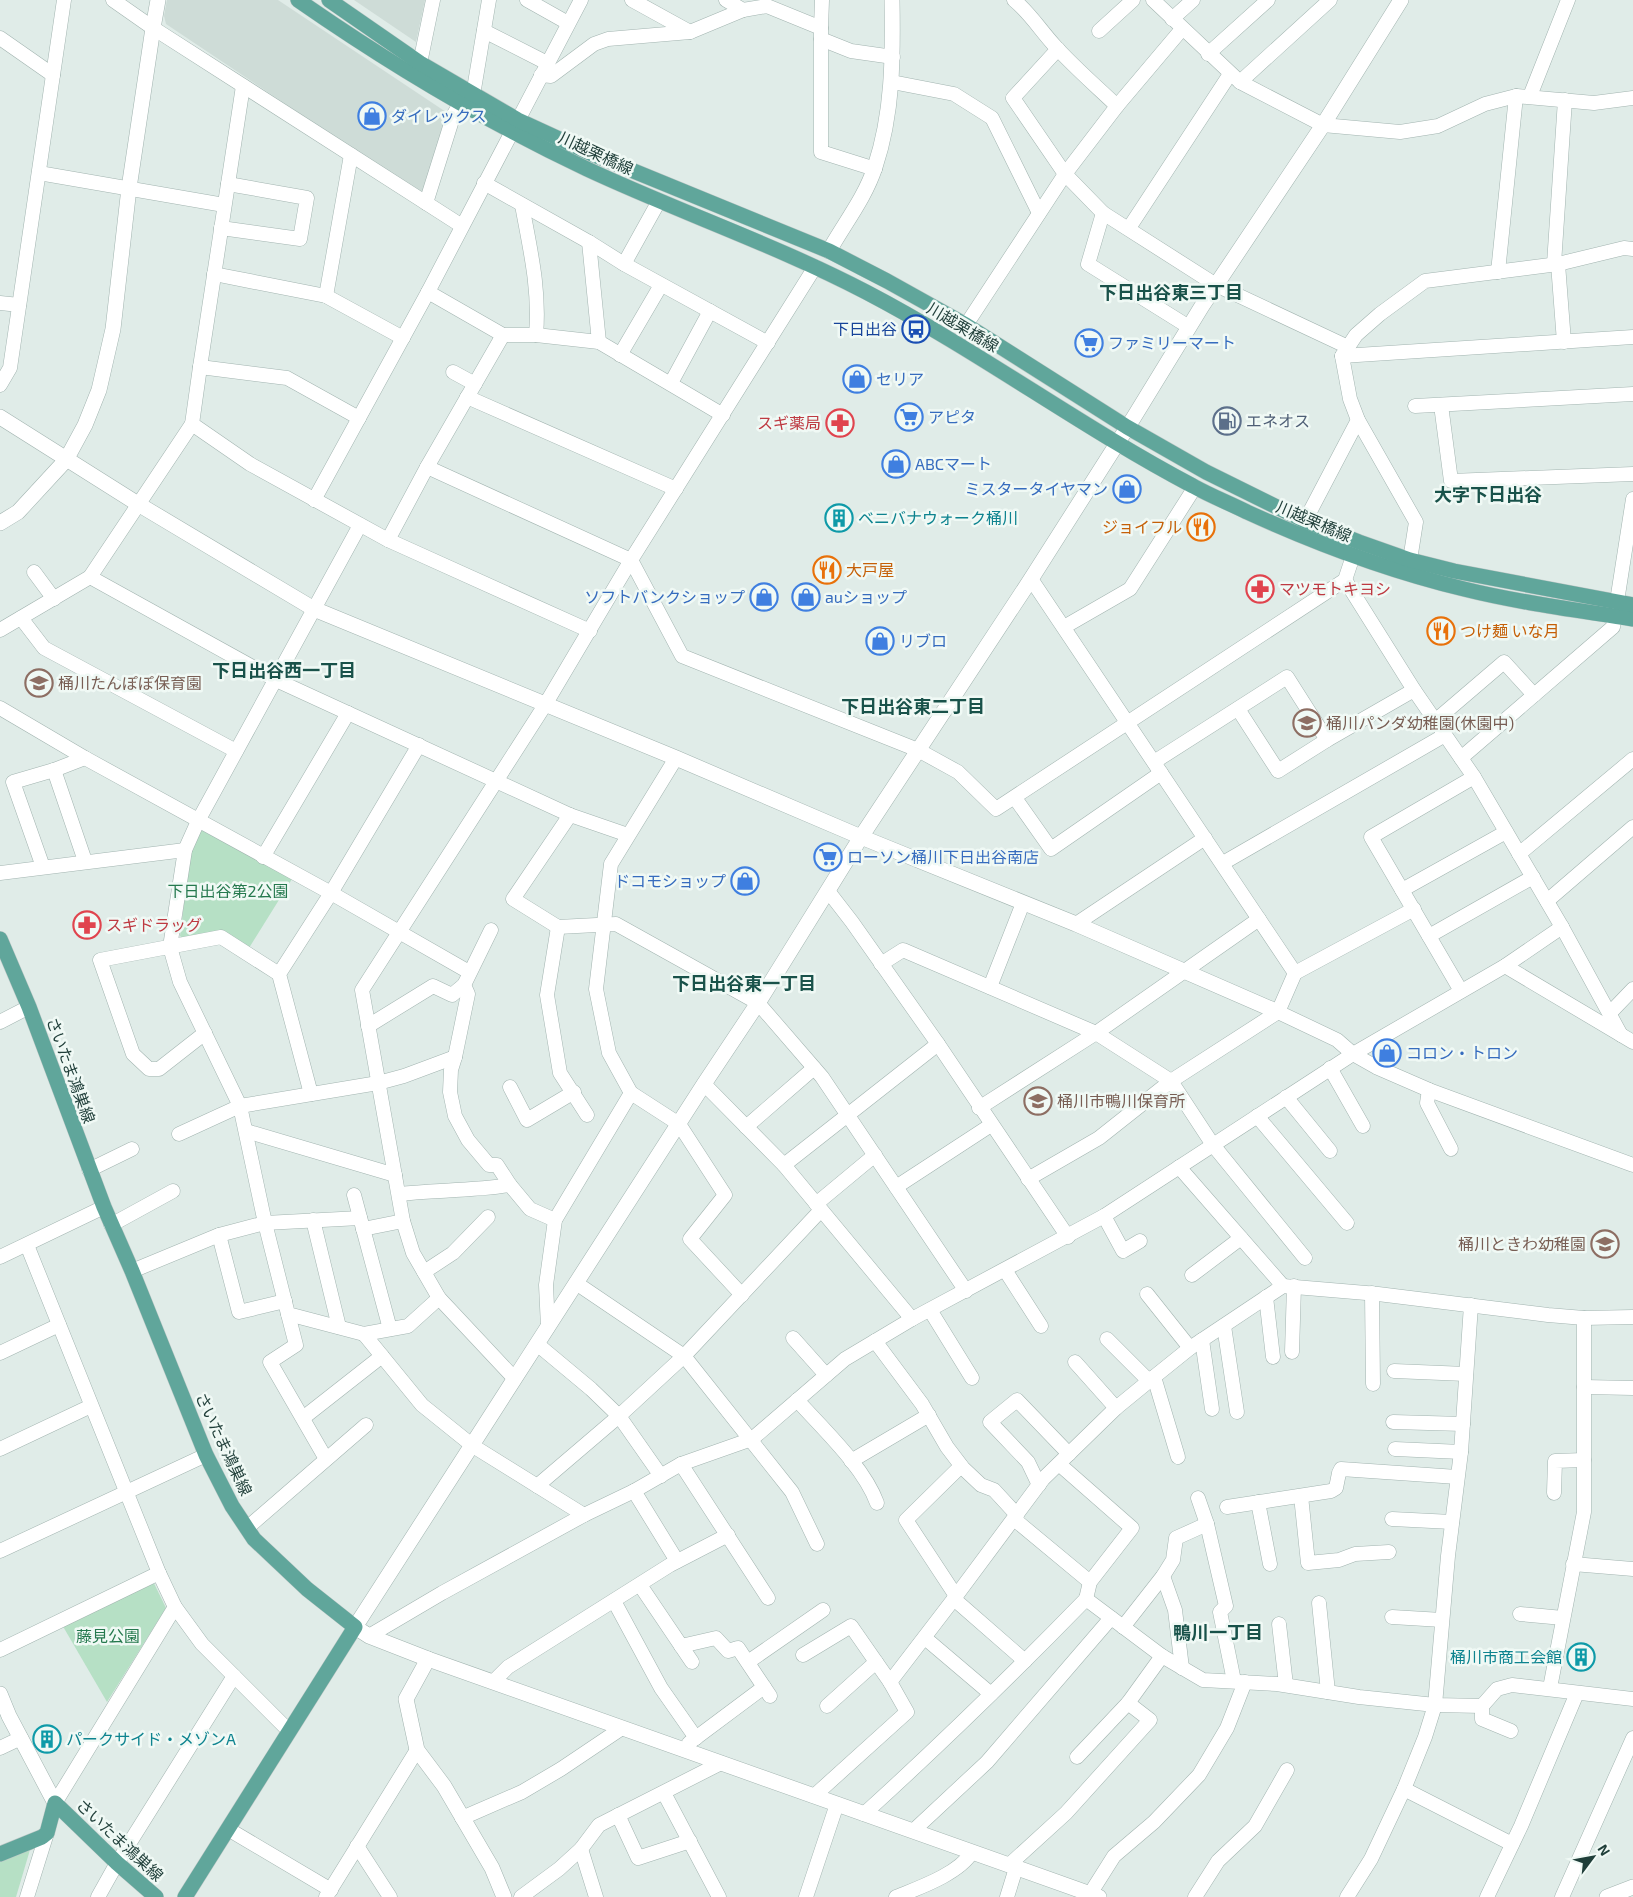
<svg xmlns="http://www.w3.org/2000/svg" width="1633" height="1897" font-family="'Exo 2','Noto Sans JP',sans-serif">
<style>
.built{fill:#cedcd7}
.green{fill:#b6e0c5}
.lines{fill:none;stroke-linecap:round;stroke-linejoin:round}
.minor-casing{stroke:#a2b4b0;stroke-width:15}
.tertiary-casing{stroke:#a2b4b0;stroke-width:16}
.primary-casing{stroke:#c0c9c8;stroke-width:16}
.minor{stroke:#fff;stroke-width:14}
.tertiary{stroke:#fff;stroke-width:15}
.primary{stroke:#60a69b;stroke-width:15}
.labels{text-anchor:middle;stroke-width:5;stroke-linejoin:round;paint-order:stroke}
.shop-label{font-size:16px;fill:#366cbe;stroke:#f0f9f5;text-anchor:start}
.street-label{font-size:16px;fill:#1f3e39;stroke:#f0f9f5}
.transit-label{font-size:16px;fill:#164399;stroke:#f0f9f5;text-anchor:end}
.service-label{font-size:16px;fill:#4e5e75;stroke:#f0f9f5;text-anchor:start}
.health-label{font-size:16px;fill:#be3a42;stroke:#f0f9f5;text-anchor:start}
.culture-label{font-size:16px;fill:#0d838f;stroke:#f0f9f5;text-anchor:start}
.food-label{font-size:16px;fill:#c56008;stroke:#f0f9f5;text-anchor:start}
.education-label{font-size:16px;fill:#785e54;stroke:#f0f9f5;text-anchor:start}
.park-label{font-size:16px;fill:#25794e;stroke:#f0f9f5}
.neighbourhood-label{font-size:18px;font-weight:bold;fill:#19524a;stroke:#f0f9f5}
</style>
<rect width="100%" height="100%" fill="#e0ece8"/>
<g class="built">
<polygon points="167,0 278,0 449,114 423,196 166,24 164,16"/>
<polygon points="354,0 425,0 416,42"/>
</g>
<g class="green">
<polygon points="204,830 292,879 249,948 220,931 184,940 180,936 191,846 198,831"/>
<polygon points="148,1571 166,1608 107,1702 61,1623"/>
<polygon points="32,1843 16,1897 0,1897 0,1857"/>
</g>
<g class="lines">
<g class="minor-casing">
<g id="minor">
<polyline points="113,0 153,28"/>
<polyline points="527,0 568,23"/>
<polyline points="632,0 690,32"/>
<polyline points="726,0 743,10 767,6 821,28"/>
<polyline points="822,0 821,28 821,152 875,169"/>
<path d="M1014,0c16,13 27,31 41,46 19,21 41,40 62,60"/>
<polyline points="1153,0 1240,82 1323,125 1400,132 1438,126 1485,104 1516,96 1594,103 1633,98"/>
<polyline points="1172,19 1193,0"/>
<polyline points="153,28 462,226"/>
<polyline points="484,31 547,63"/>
<polyline points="1099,31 1133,0"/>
<polyline points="0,38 53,75"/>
<polyline points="821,39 851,51 893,57"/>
<polyline points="1058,49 1013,98 1065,174 1103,213 1216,285 1348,347"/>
<polyline points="1208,54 1268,0"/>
<polyline points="420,63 433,0"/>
<polyline points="541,75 551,76 594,44 608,39 690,32 743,10"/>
<polyline points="892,82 954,94 992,118 1039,213"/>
<polyline points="1240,82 1330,0"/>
<polyline points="243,86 200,367 192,424 250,464 388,540 590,631"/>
<polyline points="473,95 489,0"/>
<polyline points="1530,96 1568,0"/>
<polyline points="39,173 224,205"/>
<polyline points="484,183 589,242 624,264 768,343"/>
<polyline points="426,203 454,114 460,104"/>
<path d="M522,205c8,44 18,84 14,130"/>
<polyline points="1103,213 1088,264 1189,327"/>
<polyline points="221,228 300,239 307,198 228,184"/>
<polyline points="1129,228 1230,74"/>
<polyline points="589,242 599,342"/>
<polyline points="624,264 659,201"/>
<polyline points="1554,264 1565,100"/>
<polyline points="1558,264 1564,342"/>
<polyline points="1498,272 1516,96"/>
<polyline points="214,274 326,296 403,338"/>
<polyline points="428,292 503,335 536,335 599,342 723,415"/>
<polyline points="326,296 351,155"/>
<polyline points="0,303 19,305"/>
<polyline points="966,325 1065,174 1117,106 1182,29"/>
<polyline points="620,355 661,285"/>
<polyline points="1342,356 1633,337"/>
<polyline points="200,367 287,378 359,418"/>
<polyline points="453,372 475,384"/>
<polyline points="671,383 710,311"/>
<polyline points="0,385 10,368 64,0"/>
<polyline points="467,397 676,489"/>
<polyline points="1441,405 1451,481 1633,474"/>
<polyline points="1415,406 1633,394"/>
<polyline points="427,467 631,560 682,656 918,750 958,772 996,809 1345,580 1353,556"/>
<polyline points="314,500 428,292 581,0"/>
<polyline points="1305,521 1358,420"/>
<polyline points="360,525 198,821 185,850 170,947 180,982 240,1106 265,1223 288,1314 364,1334 408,1326 439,1298"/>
<polyline points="388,540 427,467 503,335"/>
<polyline points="1410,560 1416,522 1358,420 1350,399 1342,356 1356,335 1380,314 1425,281 1558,264 1624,248 1633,249"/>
<polyline points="34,572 54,599"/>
<polyline points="90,577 276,680 570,815 628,835"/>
<polyline points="1031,579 1295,973 1278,1012 1337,1040 1353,1054 1376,1067 1429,1090 1633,1165"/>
<polyline points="1345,580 1414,690 1474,777 1562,927 1621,1035"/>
<polyline points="21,618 44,648 236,751"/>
<polyline points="1064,627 1130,589 1195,487"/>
<polyline points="0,630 90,577 192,424"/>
<polyline points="0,708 85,758 331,893 469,972"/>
<polyline points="1238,709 1278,771 1327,740 1414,690"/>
<polyline points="1435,721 1504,662 1534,695"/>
<polyline points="676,758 611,864 596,989 609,1053 631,1093 679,1124 725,1195 690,1239 742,1295"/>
<polyline points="1461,758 1613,627 1633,499"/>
<polyline points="1154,762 1287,677 1327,740"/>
<polyline points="54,770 85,861"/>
<polyline points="1015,798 1051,849 1161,773"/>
<polyline points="570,815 513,899 558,927 616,924 758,1003 822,1077 966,1291"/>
<polyline points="1519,854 1633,759"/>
<polyline points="263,857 348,713"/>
<polyline points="1223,863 1445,735"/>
<polyline points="43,867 13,782 54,770 85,758"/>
<polyline points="0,873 185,850"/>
<polyline points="1402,890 1506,832"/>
<polyline points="828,891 852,922 938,1044 1068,1237"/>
<polyline points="1547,901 1633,827"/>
<polyline points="1076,924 1205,838"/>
<polyline points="558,927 547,995 560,1073 587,1115"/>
<polyline points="1429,936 1533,877"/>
<polyline points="881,964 903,950 1096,1033 1171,1081 1213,1145 1305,1258"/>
<polyline points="1505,966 1633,1042"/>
<polyline points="1295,973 1414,909"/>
<polyline points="464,985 468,994 455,1057 451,1070 450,1092 455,1116 468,1140 489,1165 497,1165 510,1185"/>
<polyline points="990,987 1023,903"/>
<polyline points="1461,991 1371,837 1474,777"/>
<polyline points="1610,1013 1633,989"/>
<polyline points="0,1022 29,1007"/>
<polyline points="368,1026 433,986 452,995 464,985 491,930"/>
<polyline points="205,1033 159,1069 149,1069 133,1054 100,960 221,937 279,974"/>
<polyline points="1330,1068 1363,1126"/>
<polyline points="704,1084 784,1165 912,1319"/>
<polyline points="510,1087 527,1120 574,1092"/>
<polyline points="1429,1090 1427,1103 1451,1149"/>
<polyline points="311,1094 279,974 331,893 419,745"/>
<polyline points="1286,1097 1330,1151"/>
<polyline points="979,1108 1096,1033 1259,919"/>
<polyline points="1257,1116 1347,1223"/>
<polyline points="746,1127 814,1068"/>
<polyline points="246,1131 395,1175"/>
<polyline points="179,1134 240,1106 378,1083 404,1076 455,1057"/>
<polyline points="784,1165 938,1044"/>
<polyline points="1179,1167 1283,1286"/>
<polyline points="89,1170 132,1149"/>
<polyline points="1028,1179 1099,1138 1171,1081 1278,1012"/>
<polyline points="896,1187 991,1125"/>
<path d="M399,1194c37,-4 74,-3 111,-9l20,24 25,11"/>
<polyline points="354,1195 390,1329"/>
<polyline points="816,1204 875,1155"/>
<polyline points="1104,1216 1123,1251 1140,1241"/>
<polyline points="313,1220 339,1327"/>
<polyline points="111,1225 173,1191"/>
<polyline points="363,1229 403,1221"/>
<polyline points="219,1235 239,1312 285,1301"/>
<polyline points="27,1245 159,1573 175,1607 202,1644 289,1731"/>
<polyline points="0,1257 104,1207"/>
<polyline points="1005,1270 1041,1326"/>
<polyline points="132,1271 219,1235 265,1223 360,1218"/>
<polyline points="424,1272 453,1253 488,1217"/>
<polyline points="1192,1275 1241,1238"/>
<polyline points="576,1283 684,1356 792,1492 817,1544"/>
<polyline points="1372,1293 1373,1384"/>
<polyline points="1147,1294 1190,1348"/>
<polyline points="1266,1297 1273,1357"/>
<polyline points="930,1310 972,1378"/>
<polyline points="288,1314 296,1345 270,1362 326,1459"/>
<polyline points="1224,1326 1237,1412"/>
<polyline points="548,1327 546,1285 555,1220 631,1093"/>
<polyline points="364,1334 422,1405 473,1446 584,1515"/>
<polyline points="793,1338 826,1375"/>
<polyline points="1107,1339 1149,1381"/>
<polyline points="1202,1340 1212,1409"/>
<polyline points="875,1341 922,1404 947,1447 963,1468 981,1485 994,1490 1017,1515"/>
<polyline points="537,1344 591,1389 619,1416 661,1476"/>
<polyline points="1292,1352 1294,1286"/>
<polyline points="0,1353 59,1325"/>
<polyline points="1075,1362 1116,1408"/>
<polyline points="1394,1371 1466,1374"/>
<polyline points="1154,1377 1178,1457"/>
<polyline points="514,1378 439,1298 413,1253 403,1221 362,990 545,705 631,560 815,267"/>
<polyline points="1584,1387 1633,1388"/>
<path d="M797,1400c26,29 67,67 80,103"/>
<polyline points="303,1418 382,1356"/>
<polyline points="1393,1422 1463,1424"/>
<polyline points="0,1449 91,1406"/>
<polyline points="1395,1449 1461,1452"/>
<polyline points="851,1461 929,1415"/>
<polyline points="681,1464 768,1598"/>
<polyline points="1059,1464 1132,1528 1090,1582 1086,1599"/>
<polyline points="1039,1485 1028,1462 990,1422 1017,1400 1069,1454"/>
<polyline points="537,1486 619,1416 684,1356 821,1210"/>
<polyline points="634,1491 677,1561"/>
<polyline points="1554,1493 1555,1461 1584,1460"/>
<polyline points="1301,1496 1308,1563 1339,1560 1355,1554 1389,1552"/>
<polyline points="1198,1498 1207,1524 1226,1606 1220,1612 1234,1681"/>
<polyline points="1258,1502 1270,1564"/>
<polyline points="1227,1507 1331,1491 1336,1488 1339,1473 1341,1469 1457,1477"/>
<polyline points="1014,1519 1090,1582"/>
<polyline points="1392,1519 1452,1522"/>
<polyline points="247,1528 366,1425"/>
<polyline points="0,1551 206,1455"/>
<polyline points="1573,1564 1633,1569"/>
<polyline points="1163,1576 1175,1610 1182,1668"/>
<polyline points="640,1585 692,1662"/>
<polyline points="956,1596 906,1520 961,1466"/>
<polyline points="954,1599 1025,1661"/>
<polyline points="614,1601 661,1688 696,1738"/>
<polyline points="1319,1603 1328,1692"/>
<polyline points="1520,1614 1563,1618"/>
<polyline points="1392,1617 1442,1620"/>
<polyline points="1279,1624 1286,1685"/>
<polyline points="1123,1627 1163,1576 1173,1560 1176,1538 1207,1524"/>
<polyline points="369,1636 442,1593 584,1515 634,1491 681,1464 752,1439 845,1359 912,1319 1104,1216 1353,1054 1505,966 1562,927"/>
<polyline points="925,1638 991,1694"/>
<polyline points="681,1646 716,1638 728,1651 738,1648 770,1696"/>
<polyline points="0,1650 159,1573"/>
<polyline points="803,1655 851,1626 890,1682 907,1712 814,1796"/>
<polyline points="748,1662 823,1610"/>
<polyline points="493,1682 508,1667 670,1565 728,1535"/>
<polyline points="890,1682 956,1596 1043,1479 1116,1408 1149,1381 1190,1348 1283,1286 1378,1294 1548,1315 1584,1318 1633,1317"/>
<polyline points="1550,1688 1584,1512 1584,1318"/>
<polyline points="827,1706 876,1662"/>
<polyline points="1482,1706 1482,1719 1511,1731"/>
<polyline points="689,1743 764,1687"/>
<polyline points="0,1748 21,1738"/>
<polyline points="1077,1757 1128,1703 1162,1656"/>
<polyline points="1404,1789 1512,1844"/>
<polyline points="664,1793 719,1897"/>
<polyline points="55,1803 175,1607"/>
<path d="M864,1814c76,-69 150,-141 222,-215l76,57 41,24 74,4 82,13 76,8 47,1 15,-17 15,-4 121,14"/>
<polyline points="618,1815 638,1858 690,1841"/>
<polyline points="462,1818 522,1792 561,1769 622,1728"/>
<polyline points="228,1829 331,1890"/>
<polyline points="913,1831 987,1762 1111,1618"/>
<polyline points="357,1846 390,1897"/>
<polyline points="581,1849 596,1897"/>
<polyline points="1009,1865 1066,1813 1150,1720 1128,1703"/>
<polyline points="1090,1894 1114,1856 1154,1822 1199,1775 1227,1728 1245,1682"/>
<polyline points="27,1897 47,1833"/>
<polyline points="98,1897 117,1863 234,1676"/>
<polyline points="326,1897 417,1750"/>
<polyline points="521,1897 559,1869 581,1849 599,1825 721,1763"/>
<polyline points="806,1897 837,1804"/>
<path d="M896,1897c22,-9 63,-23 76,-45"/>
<polyline points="1007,1897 1016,1868"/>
<polyline points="1195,1897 1218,1861 1255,1826 1287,1770"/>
<polyline points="1347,1897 1371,1859 1404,1789 1425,1737 1435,1705 1448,1556 1461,1452 1471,1305"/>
<polyline points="1487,1897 1521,1826 1577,1693"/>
<polyline points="1562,1897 1633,1738"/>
</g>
</g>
<g class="tertiary-casing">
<g id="tertiary">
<polyline points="153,28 158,0"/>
<path d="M829,251c15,-27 36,-53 46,-84 18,-54 18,-110 17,-167"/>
<polyline points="0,417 138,504 314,609 676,758 861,837 1076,924 1278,1012"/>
<polyline points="0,523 18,512 66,460 85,425 99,390 113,329 129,188 153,28"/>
<polyline points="428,1659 406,1699 417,1750 444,1786 492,1868 504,1897"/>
<polyline points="0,1694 9,1716 55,1803"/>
<polyline points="1099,1897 428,1659 369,1636 355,1627 704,1084 758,1003 861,837 1031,579 1134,417 1202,306 1323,125 1401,0"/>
<polyline points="1607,1897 1633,1887"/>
</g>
</g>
<g class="primary-casing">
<g id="primary">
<path d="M298,0c92,64 187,121 289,169 92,43 189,76 279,123 113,59 215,135 327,194 18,10 36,17 54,26 70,32 142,59 217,77 56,14 113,21 169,30"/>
<polyline points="329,0 420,63 518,120 592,154 829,251 887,281 966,325 1127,427 1206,472 1305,521 1359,542 1410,560 1454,571 1633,605"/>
<polyline points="0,939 29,1007 104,1207 132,1271 206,1455 232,1506 254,1539 307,1589 355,1627 185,1897"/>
<polyline points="0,1854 42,1837 47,1833 55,1803 117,1863 156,1897"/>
</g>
</g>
<use href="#minor" class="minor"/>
<use href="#tertiary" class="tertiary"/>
<use href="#primary" class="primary"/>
</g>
<defs>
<g id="shop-ring" transform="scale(1.4375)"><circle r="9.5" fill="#f0f9f5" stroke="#3f7fe0" stroke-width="1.5"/><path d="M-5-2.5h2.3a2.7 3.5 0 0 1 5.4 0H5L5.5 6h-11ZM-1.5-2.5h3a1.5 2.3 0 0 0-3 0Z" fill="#3f7fe0"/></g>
<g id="bus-ring" transform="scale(1.4375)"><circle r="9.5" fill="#f0f9f5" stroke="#1a4fb4" stroke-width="1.5"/><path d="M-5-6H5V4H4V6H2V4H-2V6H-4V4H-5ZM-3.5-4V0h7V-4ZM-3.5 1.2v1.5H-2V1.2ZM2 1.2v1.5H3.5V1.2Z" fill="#1a4fb4"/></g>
<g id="supermarket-ring" transform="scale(1.4375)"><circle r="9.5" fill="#f0f9f5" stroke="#3f7fe0" stroke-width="1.5"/><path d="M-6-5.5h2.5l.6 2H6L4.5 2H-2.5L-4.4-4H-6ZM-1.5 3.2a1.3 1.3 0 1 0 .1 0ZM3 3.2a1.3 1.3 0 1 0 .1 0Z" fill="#3f7fe0"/></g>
<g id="fuel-ring" transform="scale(1.4375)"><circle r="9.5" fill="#f0f9f5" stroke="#5c6f8a" stroke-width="1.5"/><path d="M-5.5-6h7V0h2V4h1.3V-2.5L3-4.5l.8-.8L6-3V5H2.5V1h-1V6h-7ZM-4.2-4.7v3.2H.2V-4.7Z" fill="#5c6f8a"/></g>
<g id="pharmacy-ring" transform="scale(1.4375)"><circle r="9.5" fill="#f0f9f5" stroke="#e0444e" stroke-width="1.5"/><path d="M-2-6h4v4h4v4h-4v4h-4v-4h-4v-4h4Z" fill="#e0444e"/></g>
<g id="building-ring" transform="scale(1.4375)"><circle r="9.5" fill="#f0f9f5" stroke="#0f9aa8" stroke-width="1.5"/><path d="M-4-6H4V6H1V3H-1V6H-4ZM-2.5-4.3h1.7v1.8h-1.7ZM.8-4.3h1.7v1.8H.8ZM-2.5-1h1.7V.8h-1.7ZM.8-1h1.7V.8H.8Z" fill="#0f9aa8"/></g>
<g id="restaurant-ring" transform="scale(1.4375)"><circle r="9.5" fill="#f0f9f5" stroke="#e8710a" stroke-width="1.5"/><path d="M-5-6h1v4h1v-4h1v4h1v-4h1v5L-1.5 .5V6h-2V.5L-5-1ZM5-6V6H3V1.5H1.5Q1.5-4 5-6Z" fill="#e8710a"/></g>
<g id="school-ring" transform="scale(1.4375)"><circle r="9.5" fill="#f0f9f5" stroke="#8d6e63" stroke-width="1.5"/><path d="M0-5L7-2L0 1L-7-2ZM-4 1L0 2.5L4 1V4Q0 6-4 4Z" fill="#8d6e63"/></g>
</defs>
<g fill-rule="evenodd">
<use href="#shop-ring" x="372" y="116"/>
<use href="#bus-ring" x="916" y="329"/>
<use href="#supermarket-ring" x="1089" y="343"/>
<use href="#shop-ring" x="857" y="379"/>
<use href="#supermarket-ring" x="909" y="417"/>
<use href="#fuel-ring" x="1227" y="421"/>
<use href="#pharmacy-ring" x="840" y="423"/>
<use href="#shop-ring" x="896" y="464"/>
<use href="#shop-ring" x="1127" y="489"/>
<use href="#building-ring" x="839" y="518"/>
<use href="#restaurant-ring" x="1201" y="527"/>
<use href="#restaurant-ring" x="827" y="570"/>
<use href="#pharmacy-ring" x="1260" y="589"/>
<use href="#shop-ring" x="764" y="597"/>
<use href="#shop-ring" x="806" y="597"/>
<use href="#restaurant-ring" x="1441" y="631"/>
<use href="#shop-ring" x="880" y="641"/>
<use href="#school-ring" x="39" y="683"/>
<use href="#school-ring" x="1307" y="723"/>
<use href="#supermarket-ring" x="828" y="857"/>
<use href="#shop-ring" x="745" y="881"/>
<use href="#pharmacy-ring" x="87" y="925"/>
<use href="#shop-ring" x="1387" y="1053"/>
<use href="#school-ring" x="1038" y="1101"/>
<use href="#school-ring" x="1605" y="1244"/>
<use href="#building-ring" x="1581" y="1657"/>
<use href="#building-ring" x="47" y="1739"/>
</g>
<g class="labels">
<g class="shop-label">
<text x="391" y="122">ダイレックス</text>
<text x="1108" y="349">ファミリーマート</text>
<text x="876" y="385">セリア</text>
<text x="928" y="423">アピタ</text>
<text x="915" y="470">ABCマート</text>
<text x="1108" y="495" text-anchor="end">ミスタータイヤマン</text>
<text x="745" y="603" text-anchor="end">ソフトバンクショップ</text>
<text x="825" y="603">auショップ</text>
<text x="899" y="647">リブロ</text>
<text x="847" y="863">ローソン桶川下日出谷南店</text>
<text x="726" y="887" text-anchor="end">ドコモショップ</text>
<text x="1406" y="1059">コロン・トロン</text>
</g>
<g class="street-label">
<text transform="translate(596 153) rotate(25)" y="6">川越栗橋線</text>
<text transform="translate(963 327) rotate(31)" y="6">川越栗橋線</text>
<text transform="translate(1314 521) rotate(23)" y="6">川越栗橋線</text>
<text transform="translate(71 1070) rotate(70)" y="6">さいたま鴻巣線</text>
<text transform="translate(224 1444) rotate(65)" y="6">さいたま鴻巣線</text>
<text transform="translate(120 1840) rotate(43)" y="6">さいたま鴻巣線</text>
</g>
<g class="transit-label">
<text x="897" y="335">下日出谷</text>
</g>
<g class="service-label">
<text x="1246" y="427">エネオス</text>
</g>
<g class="health-label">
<text x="821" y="429" text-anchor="end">スギ薬局</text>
<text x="1279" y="595">マツモトキヨシ</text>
<text x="106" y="931">スギドラッグ</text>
</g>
<g class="culture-label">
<text x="858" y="524">ベニバナウォーク桶川</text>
<text x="1562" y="1663" text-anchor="end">桶川市商工会館</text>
<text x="66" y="1745">パークサイド・メゾンA</text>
</g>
<g class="food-label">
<text x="1182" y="533" text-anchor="end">ジョイフル</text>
<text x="846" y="576">大戸屋</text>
<text x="1460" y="637">つけ麺 いな月</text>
</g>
<g class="education-label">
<text x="58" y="689">桶川たんぽぽ保育園</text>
<text x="1326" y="729">桶川パンダ幼稚園(休園中)</text>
<text x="1057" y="1107">桶川市鴨川保育所</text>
<text x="1586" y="1250" text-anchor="end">桶川ときわ幼稚園</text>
</g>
<g class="park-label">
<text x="228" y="897">下日出谷第2公園</text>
<text x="108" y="1642">藤見公園</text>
</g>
<g class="neighbourhood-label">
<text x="1171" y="299">下日出谷東三丁目</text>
<text x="1488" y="501">大字下日出谷</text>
<text x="284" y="677">下日出谷西一丁目</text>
<text x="913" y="713">下日出谷東二丁目</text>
<text x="744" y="990">下日出谷東一丁目</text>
<text x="1218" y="1639">鴨川一丁目</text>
</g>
</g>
<g transform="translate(1593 1857) rotate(58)" stroke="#f0f9f5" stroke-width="4" paint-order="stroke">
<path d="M0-4L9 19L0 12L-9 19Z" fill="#1f3e39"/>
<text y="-8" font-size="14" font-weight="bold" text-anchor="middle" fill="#1f3e39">N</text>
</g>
</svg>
